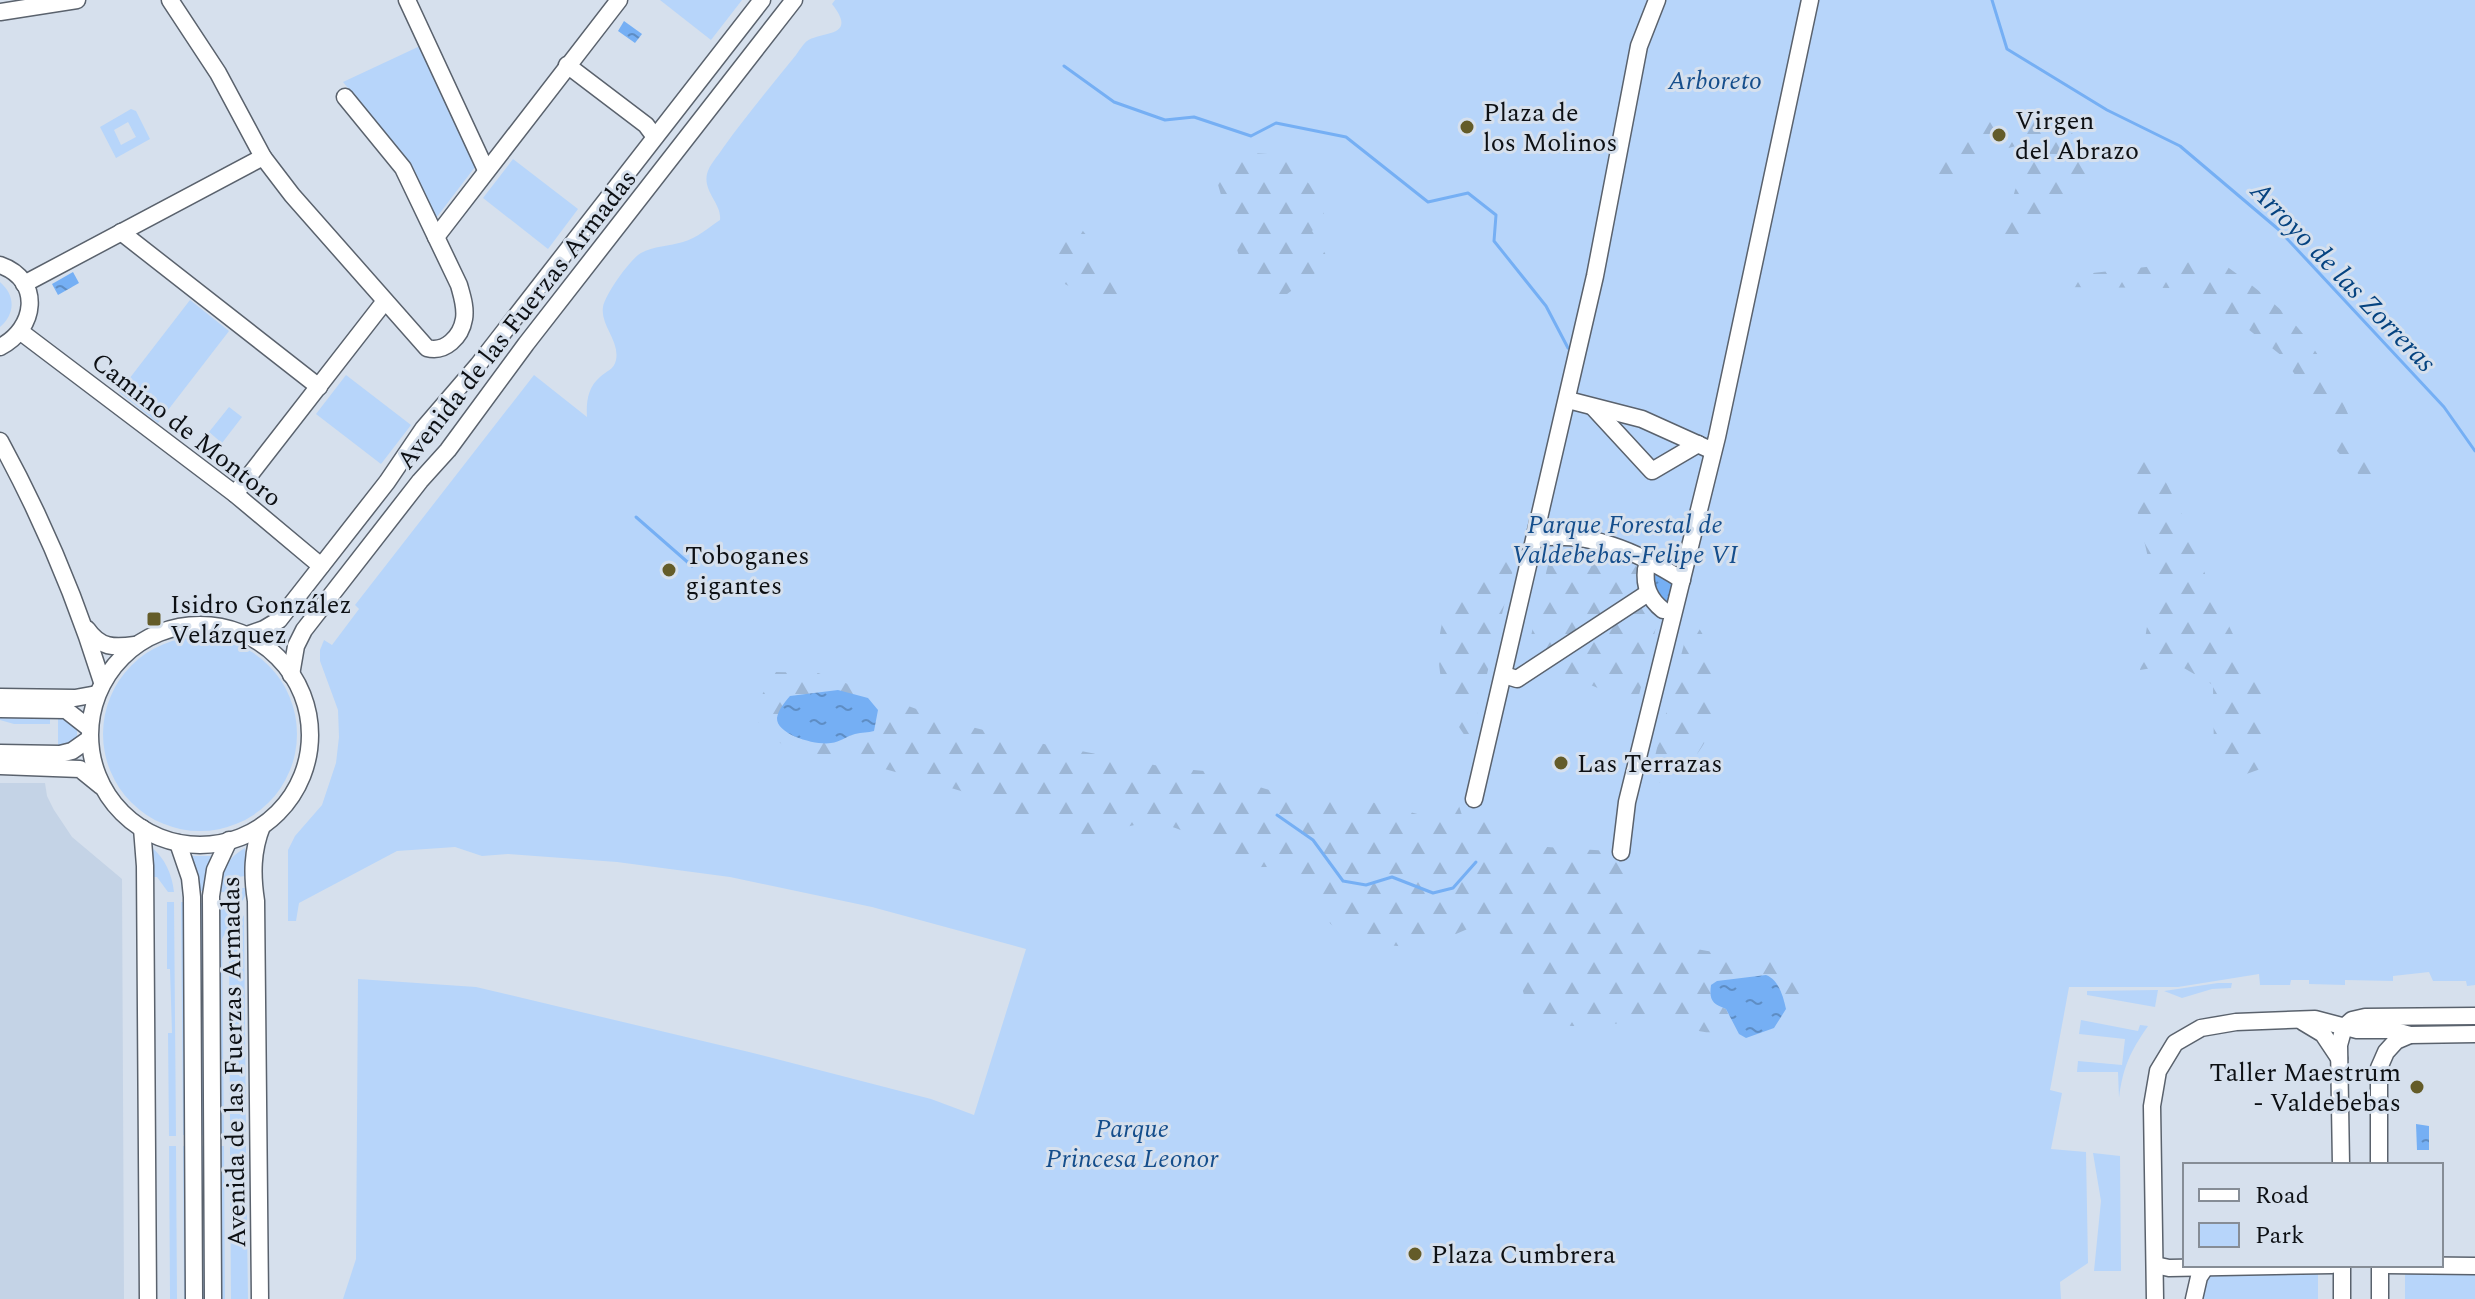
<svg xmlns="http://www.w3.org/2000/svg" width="2475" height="1299" font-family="Spectral,serif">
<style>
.built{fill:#c4d3e6}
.green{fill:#b7d5fa;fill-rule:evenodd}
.forest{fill:url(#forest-firs)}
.water{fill:url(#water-ripples)}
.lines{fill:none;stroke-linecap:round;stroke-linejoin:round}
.stream{stroke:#75aff4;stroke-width:3}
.minor-casing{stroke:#5a626d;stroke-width:19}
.minor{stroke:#fff;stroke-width:16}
.poi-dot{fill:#645c29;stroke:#d6e0ed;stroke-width:3}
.labels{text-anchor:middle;stroke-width:6;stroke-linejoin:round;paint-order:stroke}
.park-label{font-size:26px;font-style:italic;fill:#154e8c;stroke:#d6e0ed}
.poi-label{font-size:26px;fill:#0d1014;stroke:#d6e0ed;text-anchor:start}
.street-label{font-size:26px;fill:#0d1014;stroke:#d6e0ed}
.water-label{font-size:28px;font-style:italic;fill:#054380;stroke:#d6e0ed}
</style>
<defs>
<pattern id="forest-firs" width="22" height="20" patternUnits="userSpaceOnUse" patternTransform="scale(2)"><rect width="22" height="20" fill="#b7d5fa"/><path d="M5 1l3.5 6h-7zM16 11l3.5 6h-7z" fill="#9cb6d5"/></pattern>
<pattern id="water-ripples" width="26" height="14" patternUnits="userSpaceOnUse" patternTransform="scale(2)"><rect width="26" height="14" fill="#75aff4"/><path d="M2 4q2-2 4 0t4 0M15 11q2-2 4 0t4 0" fill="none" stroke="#5e8dc4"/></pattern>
</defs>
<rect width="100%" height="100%" fill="#d6e0ed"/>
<polygon class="built" points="0,783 45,783 47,796 54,810 72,837 122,879 124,1299 0,1299"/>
<g class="green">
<polygon points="660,0 742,0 711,40"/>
<path d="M835,0h1640v985l-8,1 -1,-5h-33l-4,-9 -36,4v5l-48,-1v5l-36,-1v-4h-18l-1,5h-30l-1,-11 -81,13h-109l-19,103 12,3 -11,56 35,3 2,111 -28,19 1,17h-1718l13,-40 2,-280 118,8 273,65 182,47 43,16 52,-166 -154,-42 -142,-30 -113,-15 -109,-8 -26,2 -27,-9 -58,4 -98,52 -3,18h-8v-71l7,-14 27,-31 14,-42 3,-26 -1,-27 -18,-49v-11l4,-10 8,5 27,-36 -4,-4 179,-230 53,42c-1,-15 1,-30 13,-40 6,-6 14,-7 16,-17 4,-19 -16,-35 -13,-53 2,-12 27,-48 38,-54 12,-7 29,-7 42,-11 14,-4 25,-14 37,-22 2,-16 -17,-28 -13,-46 2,-9 11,-18 16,-26 23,-32 48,-62 73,-93 3,-4 7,-11 11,-14 14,-10 52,-3 25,-37z"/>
<polygon points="420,46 475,167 436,218 410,163 343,82"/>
<path d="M131,109l5,2 14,28 -34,19 -16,-31zM128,122l8,15 -15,8 -7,-15z"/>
<polygon points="513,159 578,209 548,249 483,198"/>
<path d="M0,282c16,14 15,32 0,45z"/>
<polygon points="190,300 229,331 158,423 119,392"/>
<polygon points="346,375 411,425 381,464 316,414"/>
<polygon points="229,407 242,417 222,443 209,432"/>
<circle cx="200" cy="734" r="97"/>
<polygon points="0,715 50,715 50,724 14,724 0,720"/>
<polygon points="58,715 63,716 77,727 77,736 72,744 58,748"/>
<path d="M151,847c14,11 21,27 23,45h-6l-11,-15h-7z"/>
<path d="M245,848v28l-7,1 -14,15h-5c3,-21 7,-33 26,-44z"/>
<polygon points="190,856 211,856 203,891 200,891 199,879"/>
<polygon points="240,888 245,888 245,896 222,939 224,1135 221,1135 220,902 227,902"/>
<polygon points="167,902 174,902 176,1136 169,1136 168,1033 172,1033 170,969 167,969"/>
<polygon points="181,902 184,902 186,1135 183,1135"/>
<polygon points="200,903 203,903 205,1135 201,1135"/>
<polygon points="244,915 246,1133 230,1134 229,941"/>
<polygon points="2218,983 2232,983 2231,988 2212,989 2182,998 2164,991"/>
<polygon points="2158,990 2155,1007 2087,995 2087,991"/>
<path d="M2081,1020l57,11 2,-6 8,1c-18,26 -25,41 -29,72l-1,-26h-41l1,-11 44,4 3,-26 -46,-5z"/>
<polygon points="169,1146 176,1146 177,1299 170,1299"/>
<polygon points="183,1146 185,1146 186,1299 184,1299"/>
<polygon points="201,1146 206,1146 207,1299 202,1299"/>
<polygon points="221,1146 224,1146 225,1299 222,1299"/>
<polygon points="246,1146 248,1299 231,1299 230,1147"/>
<polygon points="2093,1153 2120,1156 2121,1271 2094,1271 2101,1201"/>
<polygon points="2475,1269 2475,1299 2405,1299 2405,1270"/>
<polygon points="2318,1272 2318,1299 2190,1299 2190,1273"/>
</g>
<g class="forest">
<path d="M1978,112c49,3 107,10 128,60l-92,82 -10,-21 11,-43 24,-50 -53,14 -25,21 -25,-1z"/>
<polygon points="1234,152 1283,155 1322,198 1324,217 1312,231 1330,262 1275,303 1266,281 1241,263 1214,171"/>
<polygon points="1059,215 1078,225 1121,277 1127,301 1103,304 1063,283 1052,248"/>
<path d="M2217,259c33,25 68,49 92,83 29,39 45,89 65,133l-12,3 -25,-27 -23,-49 -32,-46 -48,-38 -61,-30 -119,-1 12,-11z"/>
<polygon points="2148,447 2180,510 2211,589 2249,667 2285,691 2261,712 2266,767 2238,777 2214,756 2213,685 2177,664 2140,670 2154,583 2133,493 2106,464"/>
<path d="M1552,548l31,1 25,5 25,9 9,8 18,40 -25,100c-30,-24 -60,-34 -97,-38l-5,-10 -8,-2z"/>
<path d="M1517,554l-47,188c-35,-40 -47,-122 -3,-162 14,-12 32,-20 50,-26z"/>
<path d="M1691,617c46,56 32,149 -44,170z"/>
<path d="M776,672l42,1 134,49 71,18 147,28 35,3 95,28 49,-3 76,20 22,-5 11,-8 4,12c22,2 50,12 61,32l15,4 9,-4 63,4 1,6 17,2c0,13 -3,31 2,43 18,53 98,50 144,57 15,8 20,19 26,36h-17l-10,-17 -58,27 11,4 7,16c-32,19 -45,-5 -75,-5 -29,0 -103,17 -124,-6 -21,-24 -7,-69 -40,-84 -18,-9 -34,3 -51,10 -16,6 -37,8 -54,5 -19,-3 -49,-9 -61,-24 -13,-17 -15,-36 -36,-47 -21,-13 -42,-3 -65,-8 -27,-30 -59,-51 -101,-39 -11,3 -24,12 -35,11 -16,-1 -23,-22 -40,-26 -16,-4 -31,9 -47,4 -16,-5 -27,-20 -43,-25 -38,-12 -78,-23 -118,-32 -17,-4 -38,-1 -54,-10 -13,-7 -25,-22 -36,-32l-1,-6z"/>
</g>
<g class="water">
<polygon points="624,21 642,34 635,43 618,31"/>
<polygon points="73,272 79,283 58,295 52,284"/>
<polygon points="1652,567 1673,584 1668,607 1652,591"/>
<path d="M838,690l30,8 10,12 -4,21c-6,2 -12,1 -19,3 -8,2 -15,8 -24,9 -13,3 -55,-8 -54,-25 1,-8 8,-16 13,-22z"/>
<path d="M1766,975c13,5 17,21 20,34l-12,19 -28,10 -7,-4 -13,-25c-14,-5 -17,-9 -15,-24l6,-4z"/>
<polygon points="2416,1124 2429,1126 2429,1150 2417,1150"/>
</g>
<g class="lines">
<g class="stream">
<polyline points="1992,0 2007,49 2107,110 2180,146 2278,229 2444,407 2475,451"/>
<polyline points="1064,66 1114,102 1165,120 1194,117 1251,136 1276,123 1346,137 1428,202 1468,193 1496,215 1494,241 1546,306 1568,348"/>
<polyline points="636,517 692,566"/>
<polyline points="1277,815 1313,840 1343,881 1366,885 1392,877 1433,893 1453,888 1476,862"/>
</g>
<g class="minor-casing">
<g id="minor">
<path d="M170,0l48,73 45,84 29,38 135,153c18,5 34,-11 37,-29 2,-12 -2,-23 -5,-34l-56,-117 -58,-71"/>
<polyline points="407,0 486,170"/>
<polyline points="0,12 77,0"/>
<polyline points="567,65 646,125 655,137"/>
<polyline points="121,232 319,387"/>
<polyline points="436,237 619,0"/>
<path d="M0,265c43,15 36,64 0,82"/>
<polyline points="24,284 263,157"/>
<polyline points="21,332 235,494 321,566"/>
<polyline points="1568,400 1642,419 1713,451"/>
<polyline points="1593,407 1652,471 1698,444"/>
<path d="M0,441c42,77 76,157 102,241"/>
<polyline points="235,494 385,301"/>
<path d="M1536,538c55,-7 100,13 146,42"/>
<path d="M1646,569c-2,17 3,30 17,41"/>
<circle cx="200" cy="735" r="110"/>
<path d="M87,629c13,19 27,19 48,16"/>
<polyline points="247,635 264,629 279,620 387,482 423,429 478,365 762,0"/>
<polyline points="291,675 296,646 304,630 420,481 448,450 526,344 794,0"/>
<polyline points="1504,675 1517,679 1648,593"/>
<polyline points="0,697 75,698 97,694"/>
<polyline points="0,709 66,710 89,728"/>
<polyline points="0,753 60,754 72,751 89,739"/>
<polyline points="0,766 80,769 101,786"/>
<polyline points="1474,799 1595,276 1639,46 1657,0"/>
<polyline points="142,828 145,866 148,1299"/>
<polyline points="178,843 190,878 192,897 194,1299"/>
<polyline points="1621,852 1627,802 1717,437 1810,0"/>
<polyline points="2303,1022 2323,1034 2339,1058"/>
<polyline points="2344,1027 2352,1020 2365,1017 2475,1016"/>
<polyline points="2341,1165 2339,1045 2344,1027"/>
<polyline points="2379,1165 2379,1068 2386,1052 2396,1041 2410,1035 2475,1034"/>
<polyline points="2155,1265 2169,1268 2332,1265"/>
<polyline points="2342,1265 2342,1299"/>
<polyline points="2380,1265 2380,1299"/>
<polyline points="2386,1265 2475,1266"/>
<polyline points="213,1299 211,896 215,870 229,840"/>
<path d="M260,1299l-4,-398c-4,-26 -4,-50 6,-75"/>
<polyline points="2155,1299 2152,1106 2158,1071 2175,1043 2201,1028 2236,1022 2315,1019 2357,1030 2392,1030 2410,1035"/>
<polyline points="2194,1299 2199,1277 2205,1268"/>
</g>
</g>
<use href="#minor" class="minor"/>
</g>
<g class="poi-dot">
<circle cx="1467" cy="127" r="8"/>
<circle cx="1999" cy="135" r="8"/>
<circle cx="669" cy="570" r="8"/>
<rect x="146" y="611" width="16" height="16" rx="4"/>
<circle cx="1561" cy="763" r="8"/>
<circle cx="2417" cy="1087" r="8"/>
<circle cx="1415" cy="1254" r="8"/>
</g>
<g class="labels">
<g class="park-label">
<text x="1715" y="89">Arboreto</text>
<text x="1625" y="533">Parque Forestal de<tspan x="1625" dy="30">Valdebebas-Felipe VI</tspan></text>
<text x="1132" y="1137">Parque<tspan x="1132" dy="30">Princesa Leonor</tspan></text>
</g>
<g class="poi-label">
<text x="1483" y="121">Plaza de<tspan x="1483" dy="30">los Molinos</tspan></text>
<text x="2015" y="129">Virgen<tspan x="2015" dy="30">del Abrazo</tspan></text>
<text x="685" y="564">Toboganes<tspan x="685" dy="30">gigantes</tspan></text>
<text x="170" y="613">Isidro González<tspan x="170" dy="30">Velázquez</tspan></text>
<text x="1577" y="772">Las Terrazas</text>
<text x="2401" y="1081" text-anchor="end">Taller Maestrum<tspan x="2401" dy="30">- Valdebebas</tspan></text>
<text x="1431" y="1263">Plaza Cumbrera</text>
</g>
<g class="street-label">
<text transform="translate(516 319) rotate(-52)" y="9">Avenida de las Fuerzas Armadas</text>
<text transform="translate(187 429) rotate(38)" y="9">Camino de Montoro</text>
<text transform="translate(233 1062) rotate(-91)" y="9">Avenida de las Fuerzas Armadas</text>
</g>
<g class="water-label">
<text transform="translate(2344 276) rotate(46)" y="10">Arroyo de las Zorreras</text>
</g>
</g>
<rect x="2183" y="1163" width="260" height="104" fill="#d6e0ed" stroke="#868d96" stroke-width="2"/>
<rect x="2199" y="1189" width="40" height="12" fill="#ffffff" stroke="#868d96" stroke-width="2"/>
<text x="2255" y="1203" font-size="24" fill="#0d1014">Road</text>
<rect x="2199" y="1223" width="40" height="24" fill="#b7d5fa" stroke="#868d96" stroke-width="2"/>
<text x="2255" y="1243" font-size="24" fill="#0d1014">Park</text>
</svg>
